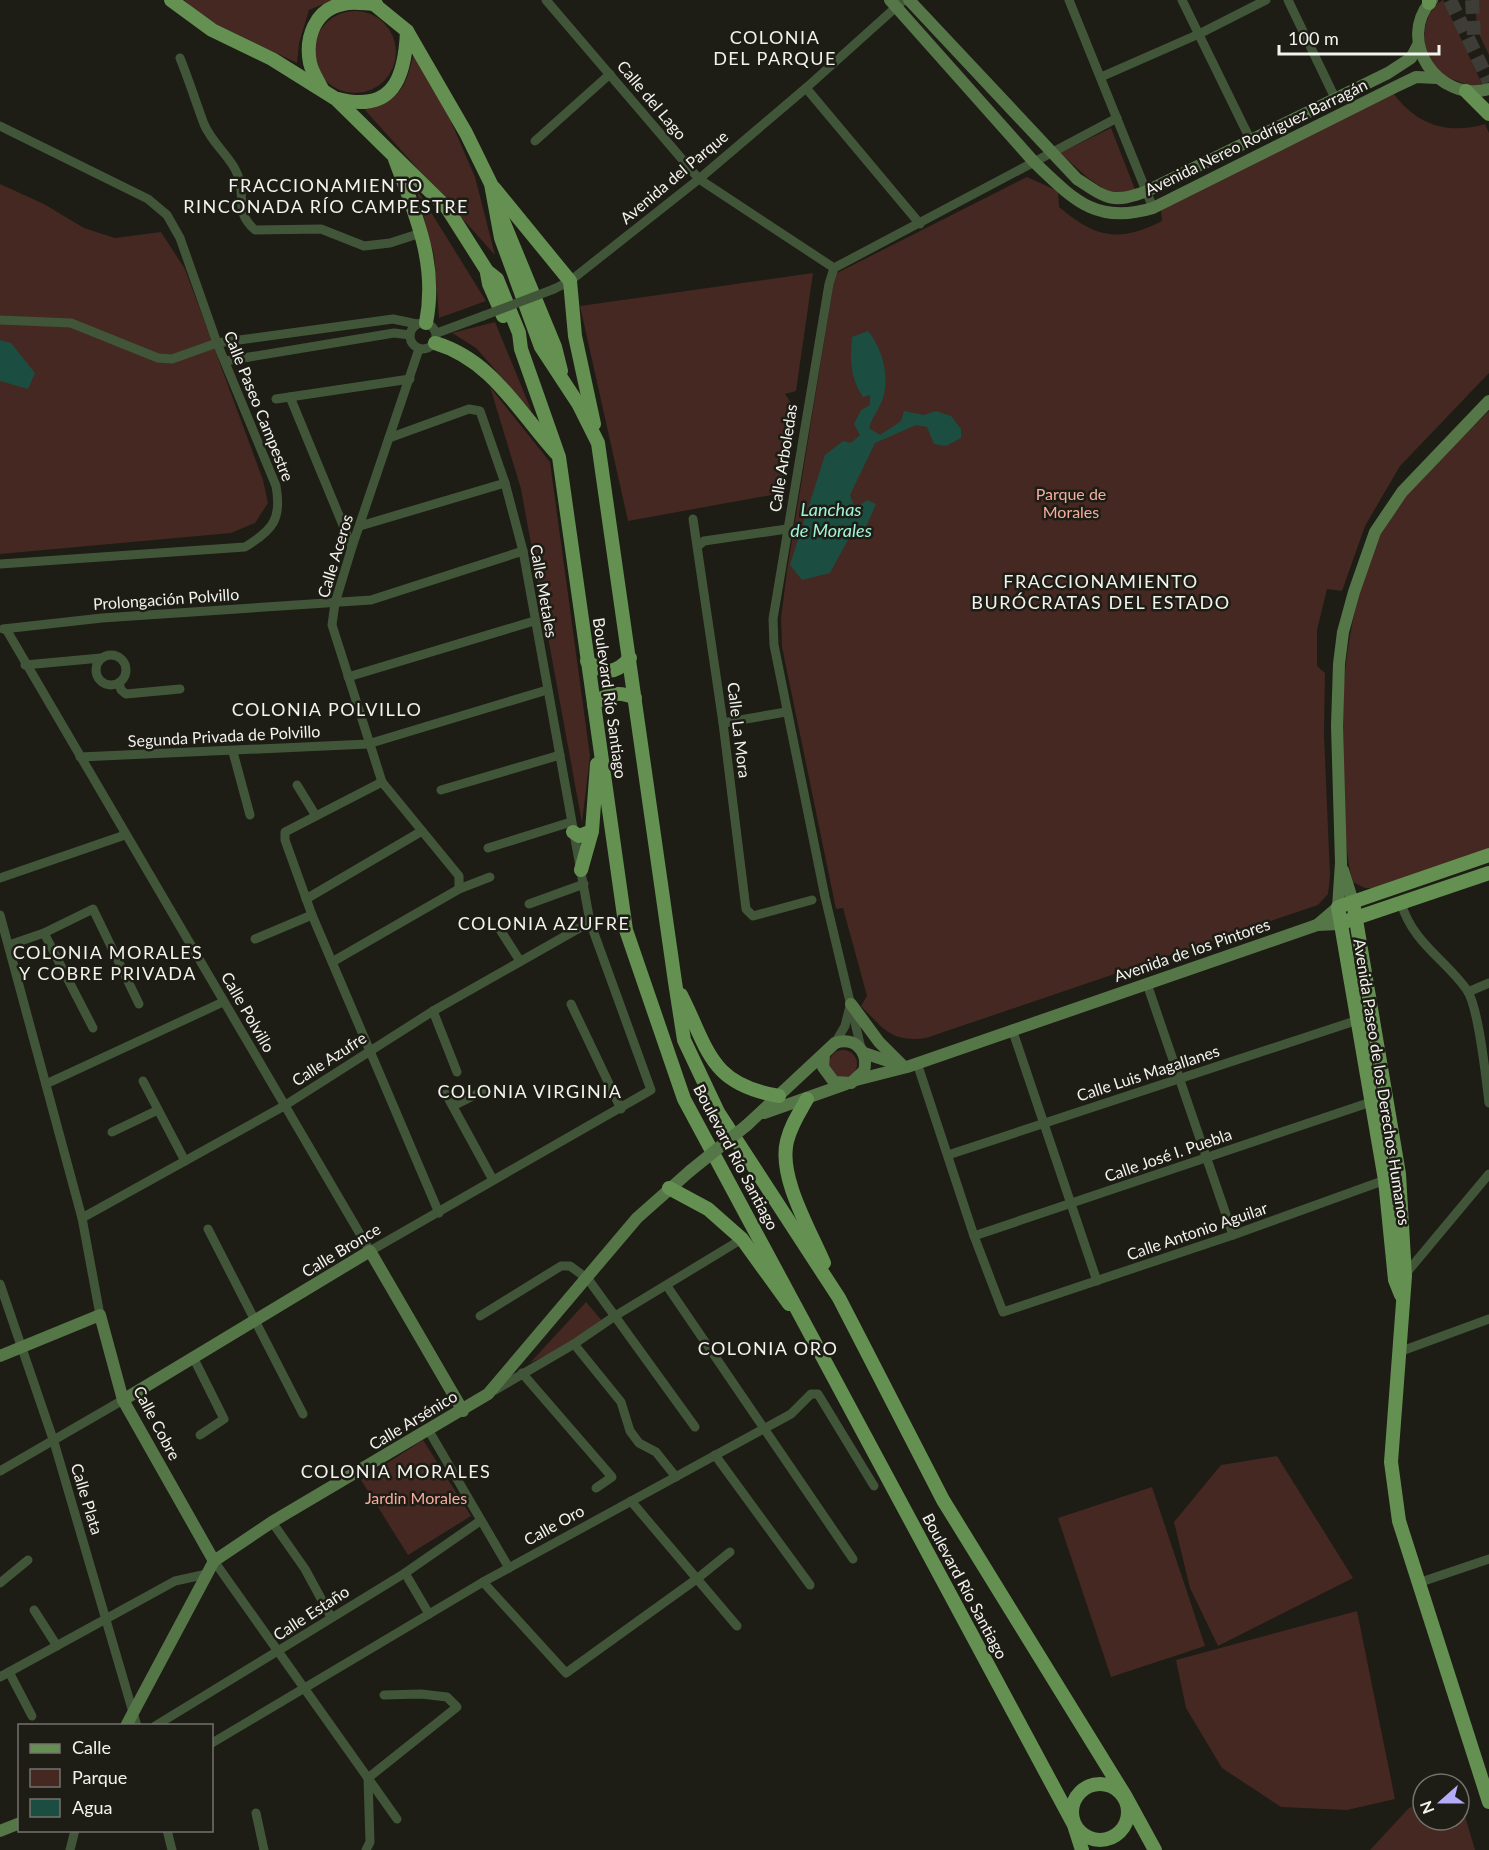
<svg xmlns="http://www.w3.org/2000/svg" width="1489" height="1850" font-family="Lato,sans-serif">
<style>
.green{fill:#452822}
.water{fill:#1b4e40}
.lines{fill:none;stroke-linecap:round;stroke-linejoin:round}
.primary-tunnel{stroke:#3d3c36;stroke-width:14;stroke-dasharray:14 7;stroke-linecap:butt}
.street{stroke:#415638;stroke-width:9}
.secondary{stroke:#557747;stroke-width:12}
.primary{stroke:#649052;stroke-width:14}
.street-bridge{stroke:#415638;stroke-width:9}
.secondary-bridge{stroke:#557747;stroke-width:12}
.labels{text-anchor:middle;stroke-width:5;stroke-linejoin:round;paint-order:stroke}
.street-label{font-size:16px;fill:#f3f3ee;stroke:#1d1c15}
.park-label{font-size:16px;fill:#f6ad9d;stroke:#1d1c15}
.neighbourhood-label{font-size:18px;letter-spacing:1.5px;fill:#f3f3ee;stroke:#1d1c15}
.water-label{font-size:18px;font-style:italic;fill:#a0f4d9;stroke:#1d1c15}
</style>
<rect width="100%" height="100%" fill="#1d1c15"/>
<g class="green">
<polygon points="184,0 333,0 309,10 299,43 297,63 205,19"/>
<path d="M1443,0l39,84c-9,4 -18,0 -27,-4 -4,-1 -10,-3 -13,-5 -23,-16 -24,-62 1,-75z"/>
<polygon points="1475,0 1489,0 1489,55 1477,30"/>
<circle cx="355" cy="52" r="41"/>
<path d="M414,53l33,59 28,65 20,78 -130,-145c38,-13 39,-20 49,-57z"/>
<path d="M1393,93c24,32 54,42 92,31l4,9v240l-89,93 -35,60 -23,65 -15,-2 -10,41v36l8,7 -1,61 6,142 -2,18 -10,11 -392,133c-35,5 -43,-10 -65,-32l6,-10 -24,-88 -7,1 -54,-262 -1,-29 6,-47 48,-297 192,-97 31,14 1,16c37,31 59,36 103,14l-1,-11z"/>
<polygon points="1111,128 1136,192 1112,194 1088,178 1060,153"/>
<polygon points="0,184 44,204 84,228 115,238 161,232 185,269 263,480 268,503 255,523 231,533 0,554"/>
<polygon points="416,188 486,301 439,318 434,255"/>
<polygon points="813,273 796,391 785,394 795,409 782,493 628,521 580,306"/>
<polygon points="495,322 532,412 476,348 452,333"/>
<polygon points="490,387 550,462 590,756 582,823 521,489"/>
<path d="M1489,411v441l-109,36h-15l-12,-6c-7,-23 -7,-48 -9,-72 -5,-80 -4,-158 21,-235 5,-18 11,-38 22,-54 26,-42 68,-76 102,-110z"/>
<circle cx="843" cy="1064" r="14"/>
<polygon points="586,1302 603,1322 572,1343 530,1363"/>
<polygon points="423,1440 471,1516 408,1555 361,1480"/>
<polygon points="1277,1456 1353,1578 1218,1646 1190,1588 1174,1522 1221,1465"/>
<polygon points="1152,1487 1205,1646 1111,1677 1058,1518"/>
<polygon points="1357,1611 1395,1799 1347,1810 1281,1807 1222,1768 1186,1708 1176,1660"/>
<polygon points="1459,1796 1475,1850 1370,1850 1409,1808 1423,1802 1423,1820 1459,1820"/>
</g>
<g class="water">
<path d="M868,331c14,17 22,45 15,67 -3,10 -11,19 -14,30l11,7 21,-14 3,-10 20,4 12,-4 15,5 10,13v9l-15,8 -12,-2 -7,-17 -11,-2 -41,18 -25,52 5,14 12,-9 9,4 -10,23 -10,-2 -26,48 -28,7 -12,-15 35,-110 18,-14 8,2 9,-8 -6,-11 7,-14 9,-5v-10l-7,2c-13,-20 -13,-36 -11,-60z"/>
<polygon points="0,340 11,343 35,373 28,389 0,381"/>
</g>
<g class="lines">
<g class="primary-tunnel">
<polyline points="1450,0 1489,82"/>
<polyline points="1472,0 1474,37"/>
</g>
<g class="street">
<polyline points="546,0 699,179 834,268"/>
<polyline points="1069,0 1153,208"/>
<polyline points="1182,0 1251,141"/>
<polyline points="1288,0 1336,100"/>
<path d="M180,58c9,22 16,45 24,66 9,22 32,36 36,59 4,20 -4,30 15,47l66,-1 43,17 26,-3 31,-10"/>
<polyline points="1101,77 1199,34 1266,0"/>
<polyline points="806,88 920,224"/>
<path d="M0,126l148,73 19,16 13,23 37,105 59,143c6,33 -3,44 -31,61l-245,17"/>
<polyline points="535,141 610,74"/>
<polyline points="834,268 829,284 773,619 774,645 825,897 861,1048"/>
<polyline points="834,268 1117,118"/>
<polyline points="554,289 570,281 699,179 806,88 904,0"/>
<polyline points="0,320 71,323 158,358 172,359 217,343 393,319 417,324"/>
<circle cx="423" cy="336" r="13"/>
<polyline points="437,333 483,316"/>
<polyline points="419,349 352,547 335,603 332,625 382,782 459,876 459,889"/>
<polyline points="225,361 394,333 410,335"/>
<polyline points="290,397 352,547"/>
<polyline points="276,399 410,379"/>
<polyline points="693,519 723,723 746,909 753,916 812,900"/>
<polyline points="360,526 505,483"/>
<polyline points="698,546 704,541 787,529"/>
<polyline points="3,629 102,618 371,600 523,551"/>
<polyline points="6,629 370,1251 651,1090 590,922 523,551 505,483 480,411 469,409 389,438"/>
<circle cx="111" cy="670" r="15"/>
<polyline points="25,665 101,658"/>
<polyline points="348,677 534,621"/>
<polyline points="119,683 121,690 126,694 180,689"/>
<polyline points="723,723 786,712"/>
<polyline points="233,752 250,815"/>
<polyline points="80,757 368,744 547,690"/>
<polyline points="382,782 285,832 285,840 312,915 439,1213"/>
<polyline points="297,785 316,816"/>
<polyline points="441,790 560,755"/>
<polyline points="488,848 571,822"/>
<polyline points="0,878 125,835"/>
<polyline points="306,899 422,831"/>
<path d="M1401,903c12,40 43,55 66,87 12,18 19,89 22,113"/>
<polyline points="529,904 584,884"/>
<polyline points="0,915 82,1218 100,1315"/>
<polyline points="499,928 520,961"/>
<polyline points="44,933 93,1028"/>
<polyline points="255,939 312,915"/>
<polyline points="9,945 44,933 93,909 139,1004"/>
<polyline points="332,962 459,889 490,877"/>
<polyline points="1147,984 1233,1235"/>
<polyline points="1468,992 1489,983"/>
<polyline points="571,1004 621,1109"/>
<polyline points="433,1011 457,1072"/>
<polyline points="1012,1029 1097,1281"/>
<polyline points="835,1043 845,1026 850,1006"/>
<polyline points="917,1063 974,1236 1003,1312 1233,1235 1388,1179"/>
<polyline points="143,1081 185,1161"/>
<polyline points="46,1084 223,1002"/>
<polyline points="446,1094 493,1180"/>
<polyline points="453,1106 485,1090"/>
<polyline points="112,1132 158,1110"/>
<polyline points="948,1155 1358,1020"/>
<polyline points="82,1218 284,1106 433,1011 590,922"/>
<polyline points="208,1229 303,1414"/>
<polyline points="974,1236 1371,1102"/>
<polyline points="1403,1277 1489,1174"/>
<polyline points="0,1284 54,1442 137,1726"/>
<polyline points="667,1286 853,1559"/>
<polyline points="480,1316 561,1266 570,1266 588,1279 695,1427"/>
<polyline points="574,1344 621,1402 630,1431 639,1443 656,1452 676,1477"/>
<polyline points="1399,1352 1489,1319"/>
<polyline points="193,1357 224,1419 200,1435"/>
<polyline points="522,1373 612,1477 596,1488"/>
<polyline points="495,1390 574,1344 615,1316 742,1239"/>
<polyline points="429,1431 509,1568"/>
<polyline points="715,1455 810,1585"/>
<polyline points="0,1471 123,1400"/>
<polyline points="631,1501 737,1626"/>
<polyline points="272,1522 305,1569 331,1617"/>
<polyline points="214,1561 397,1819"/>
<polyline points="405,1573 429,1614"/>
<polyline points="483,1582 566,1673 698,1578 730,1552"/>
<polyline points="0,1583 28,1560"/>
<polyline points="1418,1583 1489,1559"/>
<polyline points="34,1610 57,1646"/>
<polyline points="9,1672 32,1716"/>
<polyline points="0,1677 175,1581 207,1574"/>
<polyline points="155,1726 405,1573 480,1521"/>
<polyline points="212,1743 483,1582 791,1414 811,1394 818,1394 874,1486"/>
<polyline points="256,1813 264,1850"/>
<polyline points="167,1830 172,1850"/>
<polyline points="70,1850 75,1830"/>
<polyline points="366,1850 370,1842 368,1778 457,1707 447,1697 421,1694 384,1695"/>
</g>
<g class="secondary">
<path d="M890,0l144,162c40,38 62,63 119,46l242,-121 21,-10 21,1"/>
<path d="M909,0l168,179c30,20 36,25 70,12l241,-118 23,-15 7,-13"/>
<path d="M1432,0c-37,40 6,104 57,89"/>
<polyline points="1343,870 1353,902"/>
<polyline points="1317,925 1338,907 1341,863 1337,726 1339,664 1343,632 1354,592 1375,532 1402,492 1489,401"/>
<polyline points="851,1004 879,1042 903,1066"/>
<polyline points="864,1053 897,1064"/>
<polyline points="856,1080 907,1067 1317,925 1339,924"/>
<polyline points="764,1113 846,1084"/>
<path d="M747,1125l88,-82c20,-7 34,9 29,28l-13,12 -17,-1 -11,-15 1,-12"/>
<polyline points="0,1356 100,1315 123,1400 214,1561"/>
<polyline points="123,1400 370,1251 463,1411"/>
<polyline points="126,1726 214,1561 272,1522 488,1394 637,1218 690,1171"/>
<polyline points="0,1831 20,1823"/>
</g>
<g class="primary">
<polyline points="171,0 212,30 272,59 336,99 447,208 487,271 497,279 519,333 521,349 559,457 626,930 684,1099 1074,1825 1082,1850"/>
<polyline points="369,0 407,31 466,133 491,184 501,238 541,347 579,405 598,443 675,982 684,1040 718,1112 839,1298 943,1500 1126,1797 1155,1850"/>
<polyline points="1429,0 1429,3"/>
<path d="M322,89c-4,-8 -10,-17 -12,-26 -5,-25 5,-54 33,-59 10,-3 23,0 33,0"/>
<polyline points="1466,91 1489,114"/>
<path d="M338,99c55,14 67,-21 69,-68"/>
<path d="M395,159c20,55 43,104 31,164"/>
<polyline points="494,188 570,281 575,336 594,424"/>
<polyline points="501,216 555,347 561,371"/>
<polyline points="487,273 489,284 503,316"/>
<path d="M435,343c57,17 83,68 121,110"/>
<path d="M587,661c17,13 28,14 43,-3"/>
<path d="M594,705c11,-12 26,-14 41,-7"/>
<polyline points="573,832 579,836 592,831"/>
<polyline points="581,870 592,831 597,764"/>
<polyline points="1353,902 1399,1174 1405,1276 1391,1462 1399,1521 1489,1802"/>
<polyline points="1347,921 1489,873"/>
<path d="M681,995c28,55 28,89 98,101"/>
<path d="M807,1099c-8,14 -16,26 -20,42 -9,36 23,89 37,122"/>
<polyline points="669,1188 708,1209 742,1239 789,1304"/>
<polyline points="1401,1295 1395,1280 1385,1180 1338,907 1489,855"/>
<circle cx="1100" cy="1812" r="28"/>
</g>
<polyline class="street-bridge" points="483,316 554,289"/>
<polyline class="secondary-bridge" points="690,1171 747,1125"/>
</g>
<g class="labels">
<g class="street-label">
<text transform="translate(652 100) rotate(50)" y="6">Calle del Lago</text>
<text transform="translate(1256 137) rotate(-26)" y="6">Avenida Nereo Rodríguez Barragán</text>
<text transform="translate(674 177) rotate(-40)" y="6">Avenida del Parque</text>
<text transform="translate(259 406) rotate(68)" y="6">Calle Paseo Campestre</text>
<text transform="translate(783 458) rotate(-81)" y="6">Calle Arboledas</text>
<text transform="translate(335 556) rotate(-73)" y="6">Calle Aceros</text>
<text transform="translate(544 591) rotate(80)" y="6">Calle Metales</text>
<text transform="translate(166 599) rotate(-4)" y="6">Prolongación Polvillo</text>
<text transform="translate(610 698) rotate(82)" y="6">Boulevard Río Santiago</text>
<text transform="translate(739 730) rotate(83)" y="6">Calle La Mora</text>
<text transform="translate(224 736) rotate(-3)" y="6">Segunda Privada de Polvillo</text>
<text transform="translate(1192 950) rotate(-19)" y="6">Avenida de los Pintores</text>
<text transform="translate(248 1012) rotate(60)" y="6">Calle Polvillo</text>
<text transform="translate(329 1059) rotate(-33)" y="6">Calle Azufre</text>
<text transform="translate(1148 1073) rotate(-18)" y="6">Calle Luis Magallanes</text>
<text transform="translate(1382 1082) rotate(81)" y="6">Avenida Paseo de los Derechos Humanos</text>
<text transform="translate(1168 1155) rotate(-19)" y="6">Calle José I. Puebla</text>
<text transform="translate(736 1157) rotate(62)" y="6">Boulevard Río Santiago</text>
<text transform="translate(1197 1231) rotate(-19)" y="6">Calle Antonio Aguilar</text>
<text transform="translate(341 1250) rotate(-31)" y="6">Calle Bronce</text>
<text transform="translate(413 1420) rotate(-31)" y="6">Calle Arsénico</text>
<text transform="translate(157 1423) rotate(62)" y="6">Calle Cobre</text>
<text transform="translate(87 1499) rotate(73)" y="6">Calle Plata</text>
<text transform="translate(554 1525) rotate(-29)" y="6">Calle Oro</text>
<text transform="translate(965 1586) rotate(62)" y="6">Boulevard Río Santiago</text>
<text transform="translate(311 1613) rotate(-33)" y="6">Calle Estaño</text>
</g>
<g class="park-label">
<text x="1071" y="500">Parque de<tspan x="1071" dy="18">Morales</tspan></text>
<text x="416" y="1504">Jardin Morales</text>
</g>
<g class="neighbourhood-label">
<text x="775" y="44">COLONIA<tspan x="775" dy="21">DEL PARQUE</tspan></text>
<text x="326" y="192">FRACCIONAMIENTO<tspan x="326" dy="21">RINCONADA RÍO CAMPESTRE</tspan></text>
<text x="1101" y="588">FRACCIONAMIENTO<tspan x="1101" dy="21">BURÓCRATAS DEL ESTADO</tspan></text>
<text x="327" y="716">COLONIA POLVILLO</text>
<text x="544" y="930">COLONIA AZUFRE</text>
<text x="108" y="959">COLONIA MORALES<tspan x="108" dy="21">Y COBRE PRIVADA</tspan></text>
<text x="530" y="1098">COLONIA VIRGINIA</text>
<text x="768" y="1355">COLONIA ORO</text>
<text x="396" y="1478">COLONIA MORALES</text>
</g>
<g class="water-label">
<text x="831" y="516">Lanchas<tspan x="831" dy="21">de Morales</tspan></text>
</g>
</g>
<rect x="18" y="1724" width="195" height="108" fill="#1d1c15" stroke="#73726c" stroke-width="1.5"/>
<rect x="30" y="1744" width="30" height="9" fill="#649052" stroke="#73726c" stroke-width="1.5"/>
<text x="72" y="1754" font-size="18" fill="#f3f3ee">Calle</text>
<rect x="30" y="1769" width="30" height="18" fill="#452822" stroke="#73726c" stroke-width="1.5"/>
<text x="72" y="1784" font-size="18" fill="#f3f3ee">Parque</text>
<rect x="30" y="1799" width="30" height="18" fill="#1b4e40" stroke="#73726c" stroke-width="1.5"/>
<text x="72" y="1814" font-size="18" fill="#f3f3ee">Agua</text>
<g transform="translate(1441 1802) rotate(249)"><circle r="28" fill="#1d1c15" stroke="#73726c" stroke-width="1.5"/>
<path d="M0-4.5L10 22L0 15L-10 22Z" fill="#b4acf9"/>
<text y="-9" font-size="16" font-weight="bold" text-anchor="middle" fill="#f3f3ee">N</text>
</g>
<path d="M1279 45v9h160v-9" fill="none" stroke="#f3f3ee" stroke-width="3"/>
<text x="1288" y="45" font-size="18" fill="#f3f3ee" stroke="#1d1c15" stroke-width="4.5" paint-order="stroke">100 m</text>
</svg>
